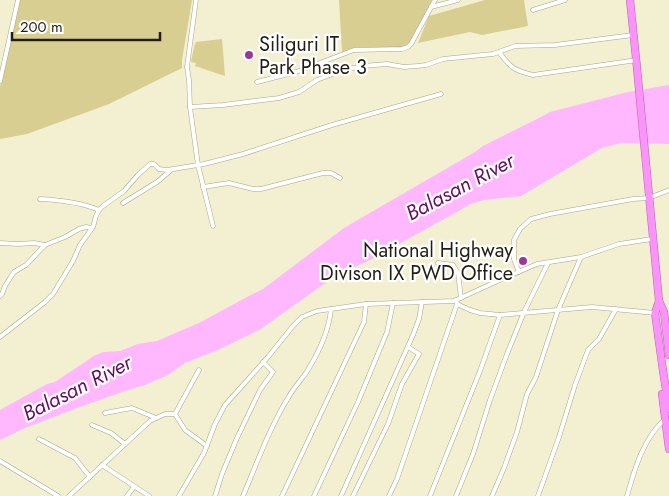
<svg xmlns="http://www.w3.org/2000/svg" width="669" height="496" font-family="Jost,sans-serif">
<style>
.green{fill:#d8ce91}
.water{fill:#ffb8fd}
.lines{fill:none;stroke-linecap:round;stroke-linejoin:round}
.street-casing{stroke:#a9a589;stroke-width:5}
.highway-casing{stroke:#af6aaa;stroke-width:8}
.street{stroke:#fff;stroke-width:4}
.highway{stroke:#fb93fa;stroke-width:7}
.poi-dot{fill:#9b379c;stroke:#fff;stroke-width:2}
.labels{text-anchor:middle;stroke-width:4.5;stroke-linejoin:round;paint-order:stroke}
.poi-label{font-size:20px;fill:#211f14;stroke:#fff;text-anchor:start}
.water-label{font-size:21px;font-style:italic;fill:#630f64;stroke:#fff}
</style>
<rect width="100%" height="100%" fill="#f3efd1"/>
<g class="green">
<polygon points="20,0 192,0 182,60 182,68 109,104 27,134 0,139 0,87"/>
<polygon points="339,0 432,0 409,45 401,48 356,47 342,52"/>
<polygon points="485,0 524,0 528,26 482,35 470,32 418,43 429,16"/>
<polygon points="222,39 225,76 195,66 196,63 191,62 194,47 196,42"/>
</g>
<polygon class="water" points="669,85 669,144 621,143 602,148 521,196 484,200 471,204 374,258 335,276 261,329 218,350 185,363 168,375 145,385 125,391 77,408 25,428 0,440 0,410 47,384 55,382 94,356 103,352 120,351 138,344 157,341 201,322 247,297 263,289 283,274 344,228 475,152 483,146 539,118 550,112 628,92"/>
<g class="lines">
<g class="street-casing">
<g id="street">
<polyline points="196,0 187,67 189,80 190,107 198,165 213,226"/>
<polyline points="431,7 458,0"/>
<polyline points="533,10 565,0"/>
<path d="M499,52c12,16 14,18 34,23l104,-15"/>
<polyline points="0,81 18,0"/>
<polyline points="257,82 296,72 354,50 402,49 408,47 411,44 435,0"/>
<polyline points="190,107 223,105 279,98 299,92 317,80 343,70 363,66 387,64 404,67 417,66 426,65 443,59 493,54 515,46 555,45 633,35"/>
<polyline points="203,187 229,183 253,189 261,189 323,173 331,173 340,178"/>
<path d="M40,199c20,1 40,3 59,11"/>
<polyline points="123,203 157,182 170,171"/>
<polyline points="0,243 18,244 34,243 45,245"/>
<polyline points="438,263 453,265 458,273 461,298"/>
<polyline points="519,272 514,259 514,240 520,229 531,219 550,214 633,199 649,198 669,190"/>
<polyline points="0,296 2,294 5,286 14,272 26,265 45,245 65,237 79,229 86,227 92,228"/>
<polyline points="457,304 470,310 480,313 500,315 592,307 655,313"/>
<polyline points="0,337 45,302 53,294 73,261 80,245 93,227 96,216 99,210 103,206 124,191 138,175 150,164 154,164 159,169 167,170 204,164 243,154 332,125 441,94"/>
<polyline points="105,413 132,408 156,418"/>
<polyline points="175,414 185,430 207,446"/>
<polyline points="92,425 111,433 125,444"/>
<polyline points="39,439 75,458 90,477"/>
<polyline points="0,461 58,496"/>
<polyline points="102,465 149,496"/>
<polyline points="69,496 150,421 165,414 175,414 199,370"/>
<polyline points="127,496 134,487"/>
<polyline points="179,496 204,453 215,424 225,405 268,357 293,326 302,317 317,311 366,304 454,301 502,279 537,264 581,257 619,244 652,239"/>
<polyline points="215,496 222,474 237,438 260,390 273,372 263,362"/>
<path d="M243,496c14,-33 26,-67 45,-98 5,-9 12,-17 18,-25 12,-19 23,-42 25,-64"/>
<polyline points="282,496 364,322 366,304"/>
<polyline points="314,496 358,402 387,332 393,303"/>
<polyline points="341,496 413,335 419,319 422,302"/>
<polyline points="353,496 388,424 402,384 419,354 408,347"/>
<polyline points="389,496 397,479 457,304 456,300"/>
<polyline points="430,496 480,371 500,315"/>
<polyline points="456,496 473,454 490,400 507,354 524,312 548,263"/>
<polyline points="492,496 504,468 517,432 527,394 536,377 558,310 581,257"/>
<polyline points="538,496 559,437 575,385 588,350 599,339 616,309"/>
<path d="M627,496c8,-28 16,-57 38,-77"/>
</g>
</g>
<g class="highway-casing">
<g id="highway">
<polyline points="630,0 637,68 659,301 664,312 669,355"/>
<polyline points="659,301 655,313 663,371 669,409"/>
<polyline points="662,394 669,449"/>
</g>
</g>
<use href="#street" class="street"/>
<use href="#highway" class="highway"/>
</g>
<g class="poi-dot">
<circle cx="249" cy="55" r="5"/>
<circle cx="523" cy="261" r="5"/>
</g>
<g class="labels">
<g class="poi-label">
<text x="259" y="51">Siliguri IT<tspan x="259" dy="23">Park Phase 3</tspan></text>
<text x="513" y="257" text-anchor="end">National Highway<tspan x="513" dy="23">Divison IX PWD Office</tspan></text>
</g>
<g class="water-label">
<text transform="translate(460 187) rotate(-28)" y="7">Balasan River</text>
<text transform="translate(77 388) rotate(-27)" y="7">Balasan River</text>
</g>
</g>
<path d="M12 32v8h148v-8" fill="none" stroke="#211f14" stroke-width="2.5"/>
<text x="20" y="32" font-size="15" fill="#211f14" stroke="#ffffff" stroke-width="4" paint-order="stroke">200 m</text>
</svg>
